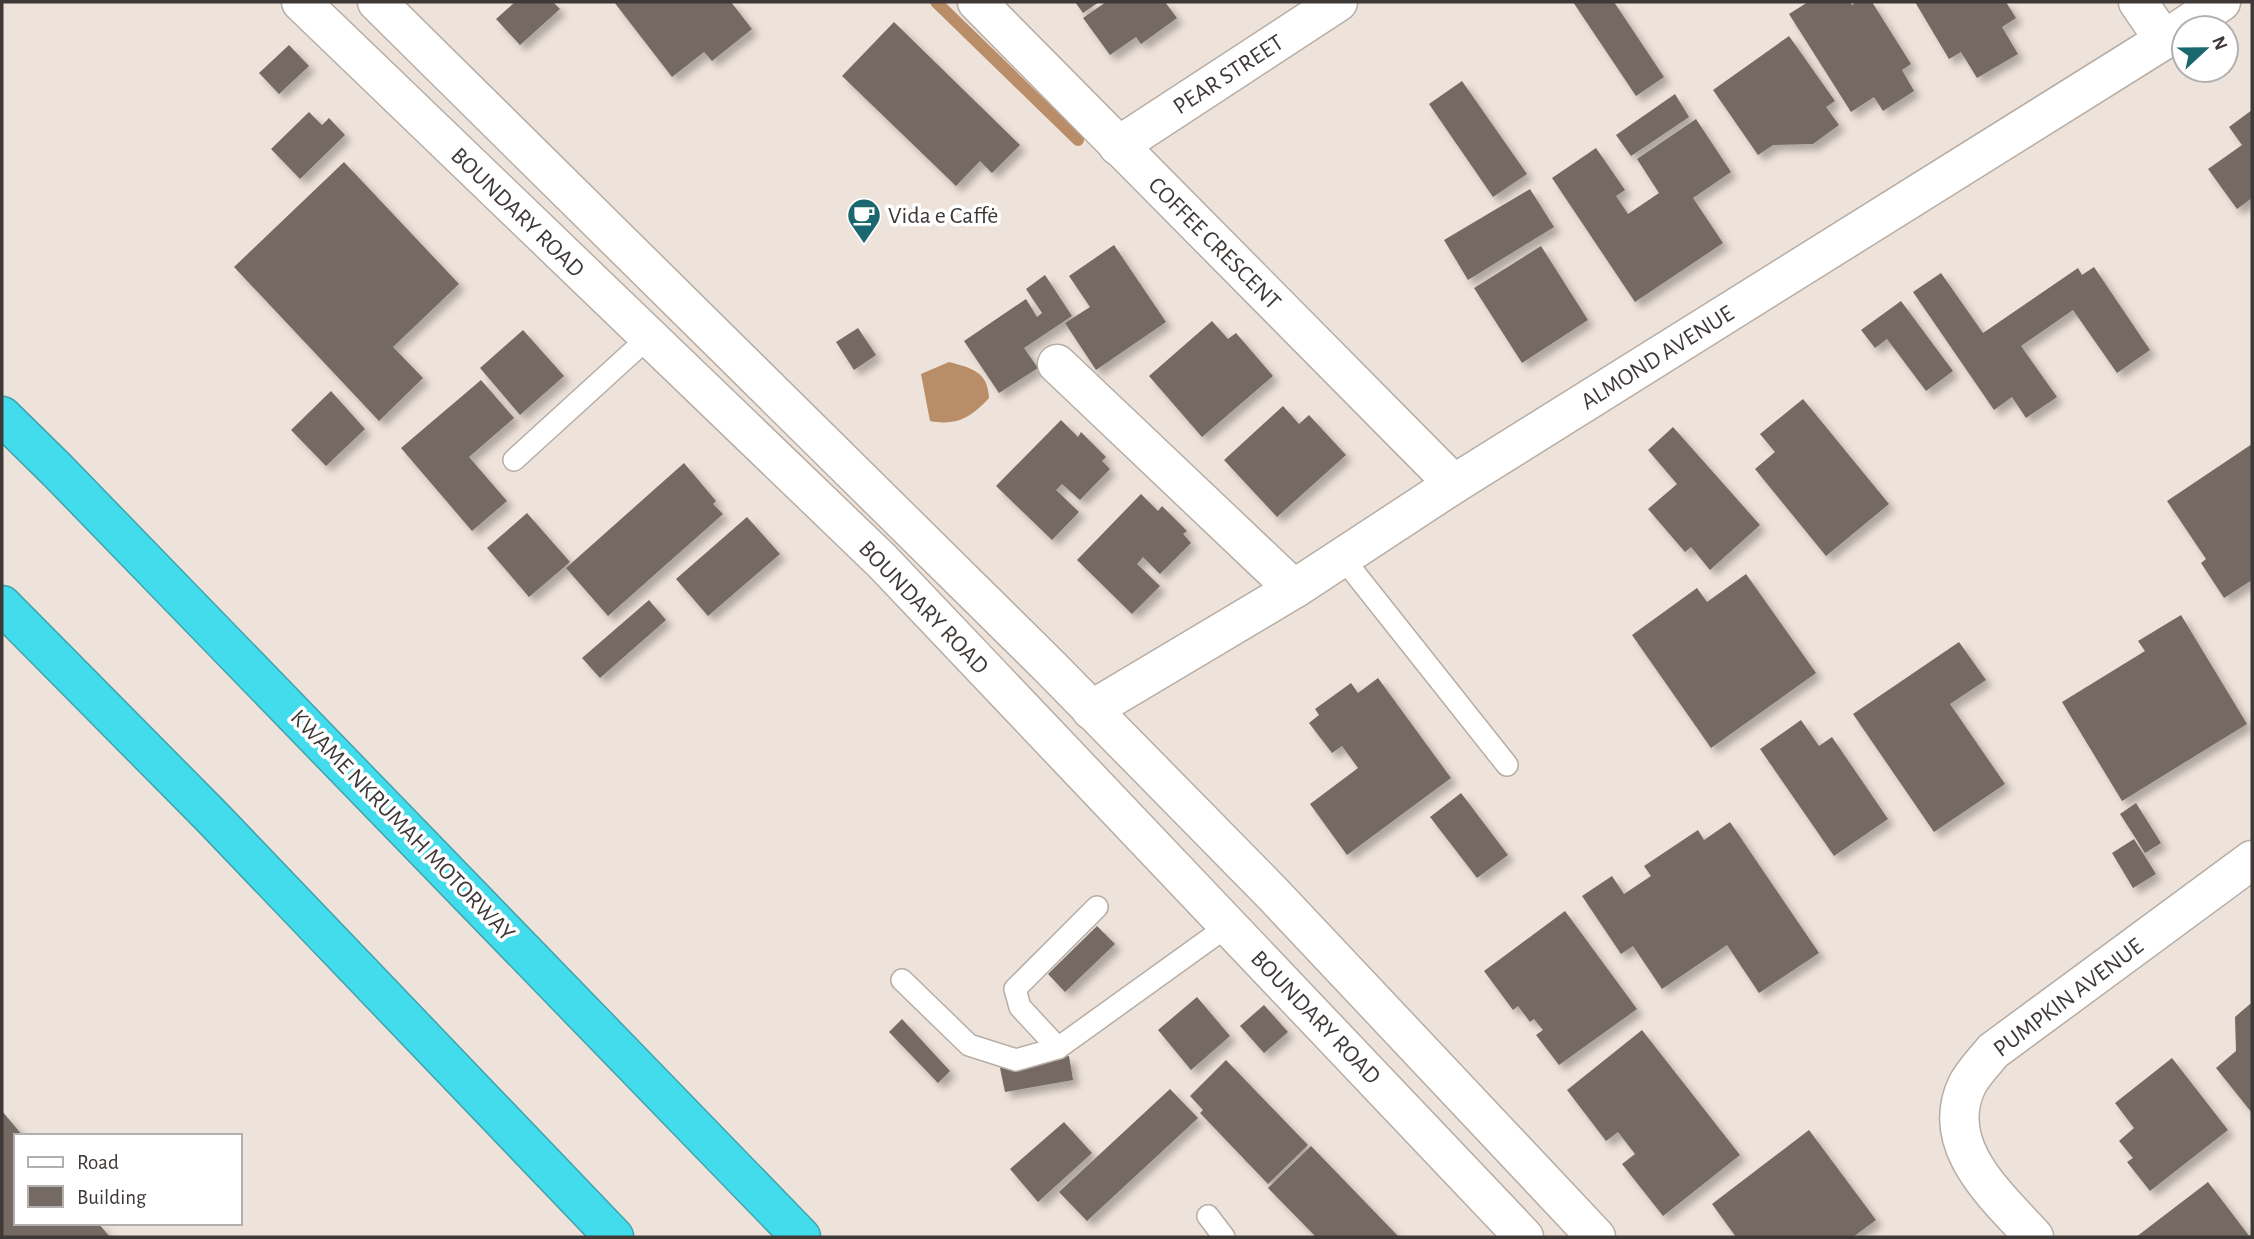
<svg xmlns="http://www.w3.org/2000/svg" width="2254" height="1239" font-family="'Alegreya Sans',sans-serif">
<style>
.water{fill:#b88d68}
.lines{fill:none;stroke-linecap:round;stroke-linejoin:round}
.stream{stroke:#b88d68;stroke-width:12}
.building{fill:#746a63;filter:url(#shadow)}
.lane-casing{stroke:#b7ada4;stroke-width:24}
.street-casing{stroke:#b7ada4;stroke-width:41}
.secondary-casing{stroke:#b7ada4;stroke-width:41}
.highway-casing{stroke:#41a3ac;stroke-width:41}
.lane{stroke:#fff;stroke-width:21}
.street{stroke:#fff;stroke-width:38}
.secondary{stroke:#fff;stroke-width:38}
.highway{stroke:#42dcec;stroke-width:38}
.labels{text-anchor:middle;stroke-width:7;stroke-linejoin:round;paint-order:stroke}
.street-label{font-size:24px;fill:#3e3936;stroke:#fff}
.poi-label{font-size:24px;fill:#3e3936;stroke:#fff;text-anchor:start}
</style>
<defs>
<filter id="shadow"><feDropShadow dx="6" dy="6" stdDeviation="3.5" flood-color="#0004"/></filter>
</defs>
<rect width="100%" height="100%" fill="#eee3da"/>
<path class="water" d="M949,362c22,6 39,9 40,36 -18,20 -33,28 -59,23l-9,-47z"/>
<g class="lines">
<polyline class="stream" points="936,2 1078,140"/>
</g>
<g class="building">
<polygon points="515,2 553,2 560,9 520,45 496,19"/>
<polygon points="614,2 731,2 752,29 712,61 704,52 672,77"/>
<polygon points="1075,2 1099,2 1083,13"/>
<polygon points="1106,2 1165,2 1177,18 1141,44 1136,37 1110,55 1083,18"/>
<polygon points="1573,2 1614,2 1664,77 1636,96"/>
<polygon points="1808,2 1850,2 1852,5 1856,2 1872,2 1911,64 1902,70 1914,91 1883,111 1874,97 1851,112 1789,14"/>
<polygon points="1915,2 2006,2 2016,18 2002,27 2018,54 1977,78 1961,52 1949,59"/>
<polygon points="894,22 1020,145 992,173 980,161 956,186 842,76"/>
<polygon points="1789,36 1835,101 1826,107 1839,125 1813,144 1773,145 1758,155 1713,90"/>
<polygon points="289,45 309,66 279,94 259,73"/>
<polygon points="1462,81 1527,174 1493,197 1429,104"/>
<polygon points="1675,94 1689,117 1631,156 1616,135"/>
<polygon points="2252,110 2252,198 2237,209 2208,169 2242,145 2229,127"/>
<polygon points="309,112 322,125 329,118 345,135 300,179 271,149"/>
<polygon points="1696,119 1731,172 1693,198 1723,243 1635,302 1552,178 1596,148 1625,190 1616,196 1628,214 1659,193 1637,159"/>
<polygon points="344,162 459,284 393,347 423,378 379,421 234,267"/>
<polygon points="1530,189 1554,227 1468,280 1444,240"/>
<polygon points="1114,245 1166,322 1096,370 1065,323 1090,307 1069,276"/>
<polygon points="1541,246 1588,320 1522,363 1474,288"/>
<polygon points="2094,267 2150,350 2117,373 2073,310 2021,346 2057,397 2026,418 2012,397 1994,410 1913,292 1941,273 1983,333 2078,268 2082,275"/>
<polygon points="1045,275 1072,316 1024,348 1038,368 999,393 964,341 1026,299 1037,317 1042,313 1026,289"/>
<polygon points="1901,301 1953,371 1926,391 1887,339 1875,348 1861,330"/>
<polygon points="1212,321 1228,339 1236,333 1273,376 1202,437 1149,376"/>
<polygon points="858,328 876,355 854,370 836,342"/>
<polygon points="523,330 564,376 520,415 480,368"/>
<polygon points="481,380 514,418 469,457 507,501 472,531 401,448"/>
<polygon points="331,391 365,429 326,466 291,430"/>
<polygon points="1803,399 1889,504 1826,556 1755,469 1775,452 1760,434"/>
<polygon points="1283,406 1299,424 1309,415 1346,455 1277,517 1224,460"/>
<polygon points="1061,420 1078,437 1081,432 1106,457 1102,461 1110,469 1080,500 1062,484 1056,490 1079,512 1052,540 996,486"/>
<polygon points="1673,427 1760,525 1710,570 1691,547 1685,552 1648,509 1677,484 1648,450"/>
<polygon points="2252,444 2252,580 2224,598 2201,563 2206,559 2167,501"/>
<polygon points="684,463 716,501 713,504 723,514 608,616 566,568"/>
<polygon points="1141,494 1158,511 1162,506 1187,531 1183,534 1191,543 1160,574 1143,557 1137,564 1160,586 1132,614 1077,560"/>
<polygon points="527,513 570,562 529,597 487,548"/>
<polygon points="747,517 780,554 708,616 676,579"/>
<polygon points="1746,574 1816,673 1711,748 1632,635 1697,588 1707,602"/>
<polygon points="649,600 666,620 600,678 582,658"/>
<polygon points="2181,615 2247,724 2122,801 2062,702 2145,651 2138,641"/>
<polygon points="1959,642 1986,680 1950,704 2005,784 1934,832 1853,714"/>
<polygon points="1378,678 1451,778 1347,855 1310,804 1358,768 1342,746 1332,753 1309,723 1319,715 1315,709 1351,683 1358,693"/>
<polygon points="1801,720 1819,746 1832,737 1888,819 1834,856 1760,749"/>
<polygon points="1461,793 1508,855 1477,878 1430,817"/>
<polygon points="2136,803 2161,843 2145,853 2120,814"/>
<polygon points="1730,822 1819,953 1759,993 1727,945 1662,989 1633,946 1621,954 1582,896 1612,876 1624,894 1651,876 1644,866 1698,830 1704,840"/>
<polygon points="2134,839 2156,874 2133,888 2112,853"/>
<polygon points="1565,911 1637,1009 1559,1065 1536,1035 1543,1030 1534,1019 1530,1022 1518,1006 1513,1010 1484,971"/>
<polygon points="1097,926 1115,944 1065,992 1048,974"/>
<polygon points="1197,997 1230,1036 1191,1070 1158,1030"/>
<polygon points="2250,1004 2252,1005 2252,1113 2216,1068 2236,1051 2235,1017"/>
<polygon points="1264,1005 1288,1032 1264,1053 1240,1026"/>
<polygon points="902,1019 950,1071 938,1083 889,1032"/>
<polygon points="1642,1030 1740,1155 1663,1216 1622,1164 1635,1154 1618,1132 1606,1141 1567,1090"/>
<polygon points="1069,1056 1073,1080 1005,1092 1000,1068"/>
<polygon points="2172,1058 2228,1130 2150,1191 2127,1162 2133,1158 2119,1141 2134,1128 2115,1103"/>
<polygon points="1226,1060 1308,1145 1268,1184 1200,1113 1203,1110 1190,1096"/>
<polygon points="1170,1089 1198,1118 1087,1221 1059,1192"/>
<polygon points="2,1111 23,1136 16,1136 16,1223 98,1223 110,1237 2,1237"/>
<polygon points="1064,1122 1092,1153 1038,1202 1010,1169"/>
<polygon points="1809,1130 1876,1220 1853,1237 1736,1237 1712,1204"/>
<polygon points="1311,1146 1399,1237 1316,1237 1268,1188"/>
<polygon points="2208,1182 2250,1237 2136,1237"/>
</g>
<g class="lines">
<g class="lane-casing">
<g id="lane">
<polyline points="514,460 649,337"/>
<polyline points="1342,557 1507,765"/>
<polyline points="902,980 969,1045 1016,1060 1058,1048 1229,925"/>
<polyline points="1058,1048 1020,1007 1015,989 1097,907"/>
<polyline points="1208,1216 1224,1237"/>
</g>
</g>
<g class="street-casing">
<g id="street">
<polyline points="977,2 1454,484"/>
<polyline points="2138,2 2164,40"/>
<polyline points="1118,146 1338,2"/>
<polyline points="1057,364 1294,589"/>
<polyline points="1091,710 1294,589 1454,484 2164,40 2221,2"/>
<path d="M2034,1237c-37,-41 -96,-91 -67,-152 6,-12 18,-24 26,-34l259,-191"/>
</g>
</g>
<g class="secondary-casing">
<g id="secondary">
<polyline points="301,2 882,561 1524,1237"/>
<polyline points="377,2 1049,666 1274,895 1596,1237"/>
</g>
</g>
<g class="highway-casing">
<g id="highway">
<polyline points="2,416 58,471 801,1237"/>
<polyline points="2,605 211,816 614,1237"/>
</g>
</g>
<use href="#lane" class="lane"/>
<use href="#street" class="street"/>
<use href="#secondary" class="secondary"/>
<use href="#highway" class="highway"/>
</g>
<defs>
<g id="cafe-pin" transform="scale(1.75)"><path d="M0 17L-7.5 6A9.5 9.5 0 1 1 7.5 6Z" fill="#1b676f" stroke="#fff"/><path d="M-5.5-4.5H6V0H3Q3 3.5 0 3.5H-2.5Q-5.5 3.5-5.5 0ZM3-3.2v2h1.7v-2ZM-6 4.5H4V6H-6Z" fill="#fff"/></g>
</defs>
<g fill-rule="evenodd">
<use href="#cafe-pin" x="864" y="215"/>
</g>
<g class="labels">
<g class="street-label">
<text transform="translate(1228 74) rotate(-33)" y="8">PEAR STREET</text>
<text transform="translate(518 212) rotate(44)" y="8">BOUNDARY ROAD</text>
<text transform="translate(1215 243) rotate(45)" y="8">COFFEE CRESCENT</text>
<text transform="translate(1657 357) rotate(-32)" y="8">ALMOND AVENUE</text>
<text transform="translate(924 607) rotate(46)" y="8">BOUNDARY ROAD</text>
<text transform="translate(403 825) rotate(46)" y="8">KWAME NKRUMAH MOTORWAY</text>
<text transform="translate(2068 997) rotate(-37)" y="8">PUMPKIN AVENUE</text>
<text transform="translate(1316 1017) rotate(46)" y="8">BOUNDARY ROAD</text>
</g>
<g class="poi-label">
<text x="888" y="223">Vida e Caffė</text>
</g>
</g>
<rect width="2254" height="1239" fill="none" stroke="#3e3936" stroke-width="7"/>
<rect x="14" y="1134" width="228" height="91" fill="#ffffff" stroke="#b2b0af" stroke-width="2"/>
<rect x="28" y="1157" width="35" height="10" fill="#ffffff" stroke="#b2b0af" stroke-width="2"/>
<text x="77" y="1169" font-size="21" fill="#3e3936">Road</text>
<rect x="28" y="1186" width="35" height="21" fill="#746a63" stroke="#b2b0af" stroke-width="2"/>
<text x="77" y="1204" font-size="21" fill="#3e3936">Building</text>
<g transform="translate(2205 49) rotate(68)"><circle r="33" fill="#ffffff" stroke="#b2b0af" stroke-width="2"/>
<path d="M0-5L12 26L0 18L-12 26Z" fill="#1b676f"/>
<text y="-10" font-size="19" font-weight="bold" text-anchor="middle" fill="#3e3936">N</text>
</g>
</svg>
